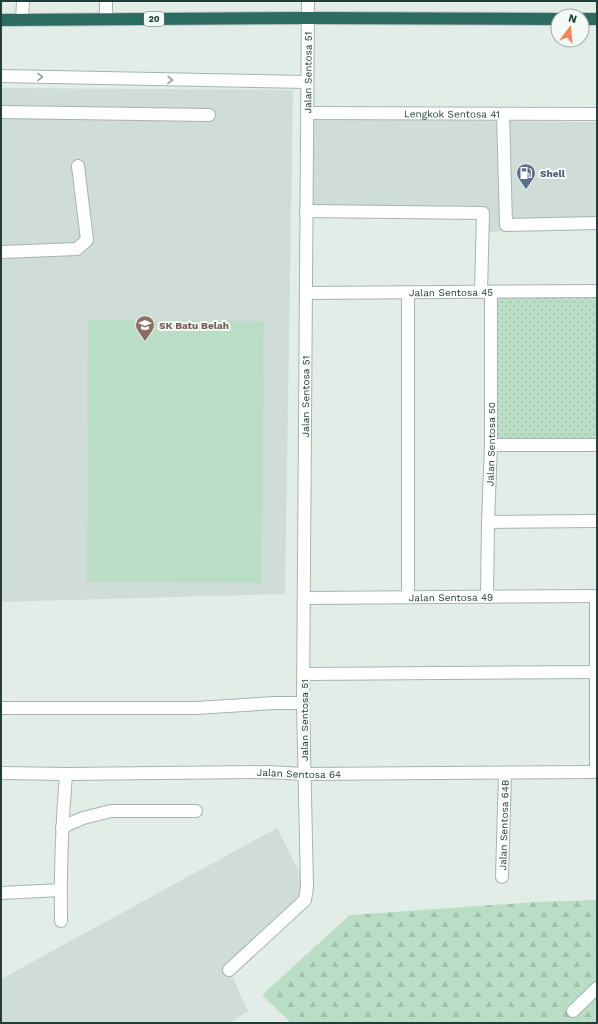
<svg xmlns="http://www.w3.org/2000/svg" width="598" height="1024" font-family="'Work Sans',sans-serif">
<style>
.built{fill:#d0dcd7}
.green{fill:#badec5}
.forest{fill:url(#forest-firs)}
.park{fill:url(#park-dots)}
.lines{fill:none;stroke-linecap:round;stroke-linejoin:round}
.minor-casing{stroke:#a4b5af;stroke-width:14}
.highway-casing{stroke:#c1c9c7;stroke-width:14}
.minor{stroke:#fff;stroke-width:12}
.highway{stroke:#2c6b60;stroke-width:12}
.oneway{stroke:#909e9b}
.labels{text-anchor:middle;stroke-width:4;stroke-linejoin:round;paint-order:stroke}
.shield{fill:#f3f9f6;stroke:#607670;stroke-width:1}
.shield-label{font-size:9px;font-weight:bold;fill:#213e37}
.street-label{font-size:10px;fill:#213e37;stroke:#f3f9f6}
.service-label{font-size:10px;font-weight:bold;fill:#4e5e75;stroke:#f3f9f6;text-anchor:start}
.education-label{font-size:10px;font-weight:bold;fill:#785e54;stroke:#f3f9f6;text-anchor:start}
</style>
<defs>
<pattern id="forest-firs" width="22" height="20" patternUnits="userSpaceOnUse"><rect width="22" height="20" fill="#badec5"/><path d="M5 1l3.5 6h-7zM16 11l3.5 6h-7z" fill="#a0c0aa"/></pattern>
<pattern id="park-dots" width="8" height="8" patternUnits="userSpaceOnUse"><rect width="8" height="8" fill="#badec5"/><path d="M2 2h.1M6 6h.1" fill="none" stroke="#a0c0aa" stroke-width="1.8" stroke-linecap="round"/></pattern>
</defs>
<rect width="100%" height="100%" fill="#e2ede8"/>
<g class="built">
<polygon points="1,88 293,90 285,594 1,602"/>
<polygon points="314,119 597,122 597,227 489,232 489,211 313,207"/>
<polygon points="277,828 307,887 229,970 248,1011 230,1023 1,1023 1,979"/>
</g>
<polygon class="green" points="88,320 264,321 262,583 87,582"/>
<polygon class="forest" points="597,900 597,1023 291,1023 262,995 350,915 536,902"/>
<polygon class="park" points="597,291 597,445 491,445 491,292"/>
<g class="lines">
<g class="minor-casing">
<g id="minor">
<polyline points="106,1 106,19"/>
<polyline points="22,20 23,1"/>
<polyline points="1,76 307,82"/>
<polyline points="1,112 209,115"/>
<path id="s1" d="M307,113l290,1"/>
<polyline points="503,114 506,225 597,223"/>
<polyline points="306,211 483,213 481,292"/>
<polyline points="1,252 77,249 87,240 78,166"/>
<path id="s2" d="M306,293l291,-2"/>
<polyline points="491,445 597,445"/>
<polyline points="488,522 597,521"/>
<polyline points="596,596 596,772"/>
<polyline points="408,597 408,293"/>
<path id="s3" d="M487,597l1,-75 3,-77v-153"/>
<path id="s4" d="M305,598l292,-2"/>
<polyline points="304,674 597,672"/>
<polyline points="1,708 196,708 274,703 303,703"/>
<path id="s5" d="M1,773l65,1 202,-2 36,2 293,-2"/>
<polyline points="62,827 83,818 111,811 196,811"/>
<path id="s6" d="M502,877l3,-104"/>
<polyline points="1,893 60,890"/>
<path d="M61,921c-1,-49 1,-98 5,-147"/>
<path id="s7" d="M229,970l76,-70 2,-13 -4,-184 5,-702"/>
<polyline points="573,1011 597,988"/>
</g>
</g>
<g class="highway-casing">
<g id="highway">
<polyline points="582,19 597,19"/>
<polyline points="1,20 308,18 558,19"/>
</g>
</g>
<use href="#minor" class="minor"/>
<use href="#highway" class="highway"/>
</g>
<defs><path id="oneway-chevron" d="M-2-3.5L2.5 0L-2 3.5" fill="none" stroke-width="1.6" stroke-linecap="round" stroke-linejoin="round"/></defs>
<g class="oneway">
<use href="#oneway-chevron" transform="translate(40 77) rotate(1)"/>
<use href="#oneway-chevron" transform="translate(170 80) rotate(1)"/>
</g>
<defs>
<g id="fuel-pin" transform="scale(1)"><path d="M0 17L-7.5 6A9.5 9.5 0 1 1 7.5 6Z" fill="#5c6f8a" stroke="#f3f9f6"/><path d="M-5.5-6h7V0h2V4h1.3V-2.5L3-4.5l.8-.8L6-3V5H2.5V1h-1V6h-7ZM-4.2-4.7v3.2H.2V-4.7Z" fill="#fff"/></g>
<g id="school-pin" transform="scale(1)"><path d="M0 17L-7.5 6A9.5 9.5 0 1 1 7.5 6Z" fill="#8d6e63" stroke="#f3f9f6"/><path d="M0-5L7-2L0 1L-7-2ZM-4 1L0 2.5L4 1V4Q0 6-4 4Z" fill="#fff"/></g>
</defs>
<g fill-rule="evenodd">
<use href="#fuel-pin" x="526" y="173"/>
<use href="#school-pin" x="145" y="325"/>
</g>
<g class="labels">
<rect class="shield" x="144" y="12" width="20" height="14" rx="3"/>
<g class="shield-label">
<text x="154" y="22">20</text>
</g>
<g class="street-label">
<text dy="4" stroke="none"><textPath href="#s7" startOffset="931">Jalan Sentosa 51</textPath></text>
<text dy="4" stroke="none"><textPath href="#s1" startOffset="145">Lengkok Sentosa 41</textPath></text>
<text dy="4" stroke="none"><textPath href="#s2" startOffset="145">Jalan Sentosa 45</textPath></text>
<text dy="4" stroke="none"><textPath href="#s7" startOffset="607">Jalan Sentosa 51</textPath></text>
<text dy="4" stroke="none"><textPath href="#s3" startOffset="153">Jalan Sentosa 50</textPath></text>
<text dy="4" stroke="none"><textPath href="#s4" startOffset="146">Jalan Sentosa 49</textPath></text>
<text transform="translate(304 720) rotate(-90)" y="4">Jalan Sentosa 51</text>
<text dy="4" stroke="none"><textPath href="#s5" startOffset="298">Jalan Sentosa 64</textPath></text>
<text dy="4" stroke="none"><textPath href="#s6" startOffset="52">Jalan Sentosa 64B</textPath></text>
</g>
<g class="service-label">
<text x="540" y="177">Shell</text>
</g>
<g class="education-label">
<text x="159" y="329">SK Batu Belah</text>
</g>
</g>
<rect width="598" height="1024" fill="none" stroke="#213e37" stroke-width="4"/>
<g transform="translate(570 28) rotate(16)"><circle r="19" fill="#f3f9f6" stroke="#9faeaa"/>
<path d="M0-3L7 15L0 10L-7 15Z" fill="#f68257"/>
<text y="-6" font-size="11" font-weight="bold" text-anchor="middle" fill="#213e37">N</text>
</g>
</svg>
